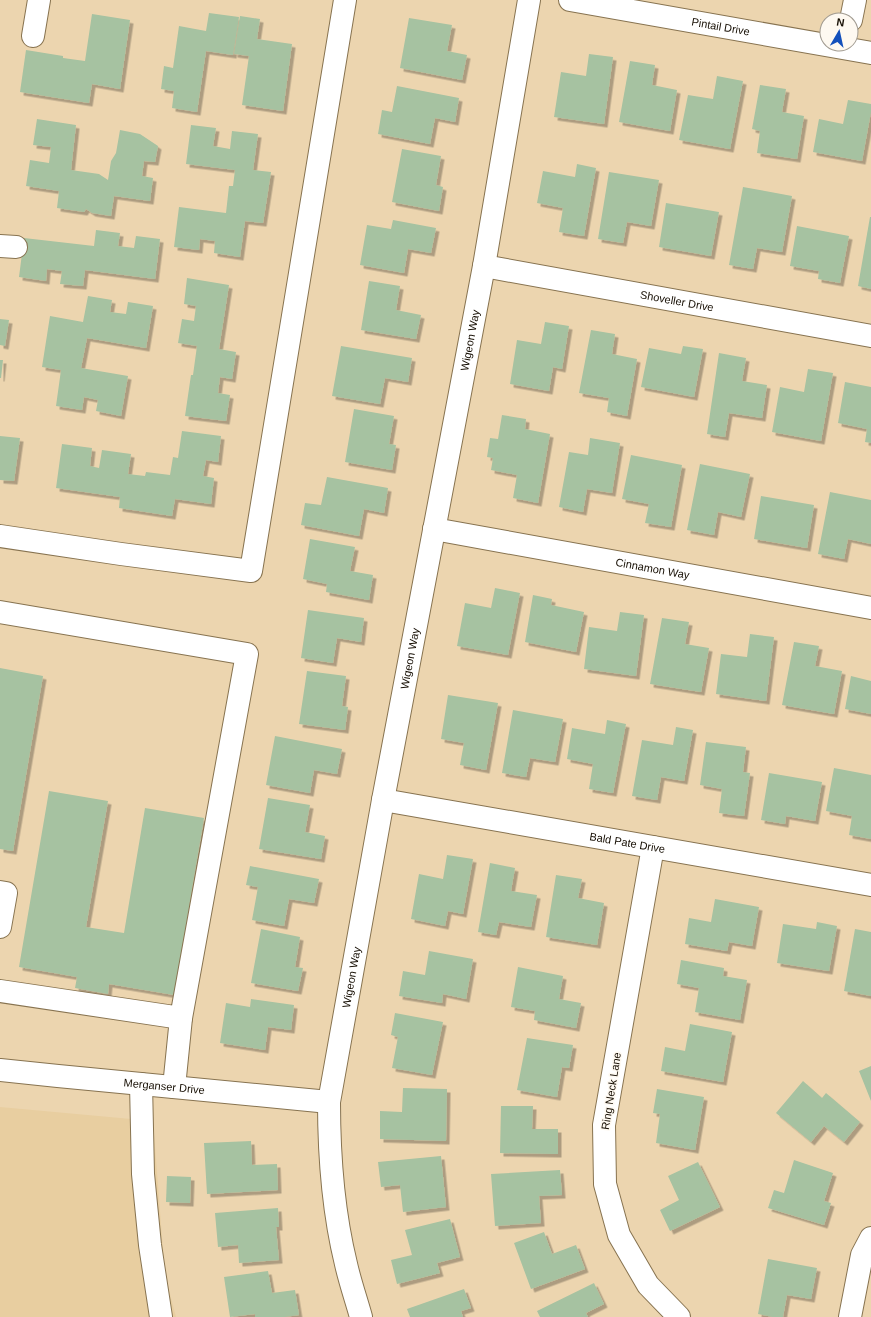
<svg xmlns="http://www.w3.org/2000/svg" width="871" height="1317" font-family="Arial,sans-serif">
<style>
.built{fill:#e8cea0}
.building{fill:#a6c2a1;filter:url(#shadow)}
.lines{fill:none;stroke-linecap:round;stroke-linejoin:round}
.minor-casing{stroke:#877350;stroke-width:24}
.minor{stroke:#fff;stroke-width:22}
.labels{text-anchor:middle;stroke-width:3;stroke-linejoin:round;paint-order:stroke}
.street-label{font-size:11px;fill:#150d02;stroke:#fef9f1}
</style>
<defs>
<filter id="shadow"><feDropShadow dx="3.5" dy="3.5" stdDeviation="0" flood-color="#0004"/></filter>
</defs>
<rect width="100%" height="100%" fill="#ecd5af"/>
<polygon class="built" points="0,1107 153,1121 165,1275 176,1317 0,1317"/>
<g class="building">
<polygon points="209,13 239,17 233,55 206,51 197,112 172,108 174,91 161,89 164,66 173,68 179,26 206,31"/>
<polygon points="92,14 130,20 120,89 92,84 89,103 20,92 26,50 63,56 63,58 85,61"/>
<polygon points="240,16 260,19 257,39 292,44 283,111 242,105 249,56 234,54"/>
<polygon points="409,18 452,25 447,51 467,55 462,80 400,68"/>
<polygon points="589,54 613,57 604,124 554,117 561,72 586,76"/>
<polygon points="630,61 655,65 652,85 677,90 670,131 619,122"/>
<polygon points="717,76 743,81 730,149 679,140 688,95 713,99"/>
<polygon points="760,85 786,89 782,112 804,116 797,159 757,153 760,131 752,129"/>
<polygon points="397,86 459,98 455,122 435,118 430,144 378,134 382,110 392,112"/>
<polygon points="848,100 871,104 871,112 862,161 813,152 819,119 843,124"/>
<polygon points="37,119 76,125 71,170 99,174 108,180 111,161 116,153 120,130 140,134 158,146 155,162 144,161 142,176 153,178 150,201 114,196 111,216 92,213 86,209 84,212 57,208 59,191 26,186 30,160 49,163 51,147 33,145"/>
<polygon points="191,125 216,128 213,146 230,149 232,131 258,134 253,170 271,172 267,198 263,223 245,221 240,257 214,253 215,241 200,239 199,250 174,247 179,207 226,213 229,186 233,186 235,170 186,164"/>
<polygon points="402,149 441,156 436,185 443,187 439,211 392,202"/>
<polygon points="577,164 596,168 584,236 559,232 563,208 537,203 543,171 575,177"/>
<polygon points="609,172 659,180 651,226 627,222 623,243 598,239"/>
<polygon points="743,187 792,196 782,252 757,248 753,269 729,265"/>
<polygon points="666,203 719,212 711,256 659,247"/>
<polygon points="870,217 871,217 871,289 858,286"/>
<polygon points="393,220 436,228 431,253 408,249 404,273 360,265 367,225 391,229"/>
<polygon points="797,226 849,236 840,283 818,279 819,271 790,266"/>
<polygon points="96,230 120,233 118,246 134,248 136,236 160,239 155,279 85,270 83,286 60,284 62,271 47,269 46,281 19,277 24,238 94,246"/>
<polygon points="187,278 229,285 219,349 236,352 232,379 220,377 218,393 230,395 226,421 185,416 191,375 193,375 197,346 178,343 182,319 194,321 196,306 184,304"/>
<polygon points="369,281 400,286 396,310 421,315 416,339 361,330"/>
<polygon points="88,296 112,300 110,312 126,314 128,302 153,306 146,348 87,338 81,368 128,376 121,416 96,411 98,400 84,397 82,410 56,406 61,370 42,367 50,316 83,322"/>
<polygon points="0,319 9,320 5,346 0,345"/>
<polygon points="545,322 569,326 562,369 553,367 549,391 510,384 517,340 541,344"/>
<polygon points="591,330 615,334 612,354 637,359 627,416 607,412 609,398 579,393"/>
<polygon points="341,346 412,358 408,382 385,378 380,404 332,396"/>
<polygon points="683,346 703,349 694,397 641,387 649,348 681,354"/>
<polygon points="719,353 746,358 742,381 767,385 762,418 729,413 725,437 707,434"/>
<polygon points="0,360 3,360 1,378 0,378"/>
<polygon points="808,369 833,373 821,441 772,432 780,387 804,392"/>
<polygon points="845,382 871,387 871,443 865,442 867,429 838,423"/>
<polygon points="354,409 394,416 389,444 396,445 392,470 345,462"/>
<polygon points="502,415 526,419 525,429 550,434 538,503 513,498 517,475 491,470 493,458 487,457 490,438 498,439"/>
<polygon points="182,431 221,436 218,462 206,460 203,476 214,478 211,504 175,499 172,516 119,508 120,497 56,488 62,444 92,448 90,466 99,468 102,450 131,454 128,474 145,476 146,472 170,475 173,457 178,458"/>
<polygon points="0,436 20,438 14,481 0,480"/>
<polygon points="590,438 620,443 612,493 587,489 583,512 559,507 569,452 588,455"/>
<polygon points="631,455 682,465 671,527 645,523 649,504 622,499"/>
<polygon points="700,464 750,474 741,517 718,512 714,535 687,530"/>
<polygon points="327,477 388,488 384,513 364,509 359,536 301,525 305,503 321,505"/>
<polygon points="830,492 871,500 871,544 848,539 844,559 818,554"/>
<polygon points="761,496 814,505 807,548 754,539"/>
<polygon points="310,539 355,547 350,571 373,575 369,600 326,592 327,584 303,579"/>
<polygon points="495,588 520,593 508,655 457,646 465,603 491,608"/>
<polygon points="533,595 552,599 551,605 584,612 576,652 525,642"/>
<polygon points="308,610 364,618 361,642 337,638 333,663 301,658"/>
<polygon points="620,612 644,615 636,676 584,669 589,627 617,631"/>
<polygon points="662,618 689,622 685,644 709,648 701,692 650,684"/>
<polygon points="750,634 774,637 766,701 716,694 721,654 747,657"/>
<polygon points="794,642 819,646 815,666 842,671 834,714 782,705"/>
<polygon points="0,668 43,676 13,851 0,849"/>
<polygon points="307,671 346,676 342,706 348,707 345,730 299,724"/>
<polygon points="851,676 871,681 871,714 845,709"/>
<polygon points="448,695 498,703 486,770 460,765 464,743 441,739"/>
<polygon points="513,710 563,719 555,762 530,758 526,777 502,773"/>
<polygon points="607,720 626,724 613,793 589,789 593,764 567,759 572,728 605,734"/>
<polygon points="676,727 693,730 684,781 661,777 657,800 632,796 642,740 673,745"/>
<polygon points="275,736 342,749 337,774 314,770 310,793 266,785"/>
<polygon points="706,742 746,747 743,772 750,773 744,816 719,813 722,789 700,785"/>
<polygon points="834,768 871,775 871,839 849,835 852,816 826,811"/>
<polygon points="769,773 822,782 815,821 786,816 785,824 761,820"/>
<polygon points="49,791 108,801 86,927 124,933 145,808 204,818 174,995 109,984 108,994 75,988 77,977 19,967"/>
<polygon points="268,798 310,805 305,832 325,836 321,859 259,849"/>
<polygon points="447,855 473,859 463,914 448,911 445,926 411,919 419,874 443,879"/>
<polygon points="490,863 515,868 511,891 537,895 531,927 499,922 496,935 478,932"/>
<polygon points="250,866 319,879 314,903 289,899 284,926 252,920 258,887 246,885"/>
<polygon points="556,875 582,879 578,898 604,903 597,945 546,937"/>
<polygon points="715,899 759,907 752,946 729,942 727,951 685,944 689,918 711,922"/>
<polygon points="817,922 837,926 829,971 777,963 783,924 816,929"/>
<polygon points="261,929 300,937 295,967 303,968 298,991 251,983"/>
<polygon points="855,929 871,932 871,996 844,991"/>
<polygon points="429,951 473,959 466,999 443,994 442,1003 399,996 403,971 425,975"/>
<polygon points="681,960 724,968 723,976 747,980 740,1020 695,1012 699,988 677,984"/>
<polygon points="518,967 563,976 559,999 581,1003 576,1028 534,1020 535,1011 511,1007"/>
<polygon points="251,999 294,1005 291,1030 268,1027 265,1050 220,1043 226,1003 250,1007"/>
<polygon points="395,1013 443,1022 432,1075 392,1068 398,1037 391,1035"/>
<polygon points="690,1024 732,1032 723,1082 661,1071 665,1047 685,1051"/>
<polygon points="527,1038 573,1045 569,1068 562,1067 557,1097 517,1090"/>
<polygon points="871,1066 871,1101 859,1071"/>
<polygon points="803,1081 822,1098 826,1093 860,1122 844,1142 824,1126 811,1142 776,1113"/>
<polygon points="403,1088 447,1089 446,1141 380,1139 380,1111 402,1112"/>
<polygon points="657,1089 704,1097 695,1150 656,1143 660,1114 653,1113"/>
<polygon points="501,1106 533,1106 532,1129 558,1129 558,1154 500,1153"/>
<polygon points="251,1141 252,1165 277,1164 278,1190 207,1194 204,1143"/>
<polygon points="441,1156 446,1207 403,1212 400,1185 381,1187 378,1162"/>
<polygon points="794,1160 833,1173 824,1201 831,1203 824,1225 768,1208 774,1190 784,1193"/>
<polygon points="698,1162 720,1207 670,1231 660,1210 679,1200 668,1176"/>
<polygon points="560,1170 562,1195 539,1196 541,1223 495,1226 491,1174"/>
<polygon points="167,1176 191,1177 190,1203 166,1202"/>
<polygon points="278,1208 279,1227 276,1227 279,1260 239,1263 238,1245 218,1247 215,1213"/>
<polygon points="450,1219 460,1257 437,1263 440,1273 397,1284 391,1260 412,1255 405,1230"/>
<polygon points="544,1232 552,1254 576,1245 585,1269 531,1289 514,1243"/>
<polygon points="768,1259 817,1268 811,1299 787,1295 783,1317 773,1317 758,1314"/>
<polygon points="268,1271 272,1293 295,1290 299,1315 284,1317 255,1317 255,1314 230,1317 224,1277"/>
<polygon points="594,1283 604,1304 586,1313 588,1317 540,1317 537,1311"/>
<polygon points="464,1289 471,1308 461,1311 463,1317 410,1317 407,1309"/>
</g>
<g class="lines">
<g class="minor-casing">
<g id="minor">
<path id="s1" d="M570,0l301,53"/>
<polyline points="851,20 855,0"/>
<polyline points="33,36 39,0"/>
<polyline points="0,246 16,247"/>
<path id="s2" d="M484,266l387,70"/>
<path id="s3" d="M434,529l437,79"/>
<polyline points="0,536 121,554 251,571 345,0"/>
<polyline points="0,612 247,654 181,1018 0,991"/>
<path id="s4" d="M383,800l488,85"/>
<polyline points="653,847 604,1125 605,1184 619,1235 648,1285 679,1317"/>
<polyline points="0,892 6,893 0,927"/>
<path id="s5" d="M0,1070l58,6 271,26"/>
<polyline points="141,1084 143,1174 150,1245 161,1317"/>
<polyline points="174,1087 181,1018"/>
<path id="s6" d="M361,1317c-5,-18 -11,-35 -15,-53 -13,-53 -17,-108 -17,-162l54,-302 101,-534 45,-266"/>
<polyline points="850,1317 862,1255 871,1238"/>
</g>
</g>
<use href="#minor" class="minor"/>
</g>
<g class="labels">
<g class="street-label">
<text dy="4" stroke="none"><textPath href="#s1" startOffset="153">Pintail Drive</textPath></text>
<text dy="4" stroke="none"><textPath href="#s2" startOffset="196">Shoveller Drive</textPath></text>
<text dy="4" stroke="none"><textPath href="#s6" startOffset="993">Wigeon Way</textPath></text>
<text dy="4" stroke="none"><textPath href="#s3" startOffset="222">Cinnamon Way</textPath></text>
<text dy="4" stroke="none"><textPath href="#s6" startOffset="669">Wigeon Way</textPath></text>
<text dy="4" stroke="none"><textPath href="#s4" startOffset="248">Bald Pate Drive</textPath></text>
<text dy="4" stroke="none"><textPath href="#s6" startOffset="345">Wigeon Way</textPath></text>
<text dy="4" stroke="none"><textPath href="#s5" startOffset="165">Merganser Drive</textPath></text>
<text transform="translate(611 1091) rotate(-81)" y="4">Ring Neck Lane</text>
</g>
</g>
<g transform="translate(839 32) rotate(9)"><circle r="19" fill="#fef9f1" stroke="#a19b91"/>
<path d="M0-3L7 15L0 10L-7 15Z" fill="#1350bc"/>
<text y="-6" font-size="11" font-weight="bold" text-anchor="middle" fill="#150d02">N</text>
</g>
</svg>
